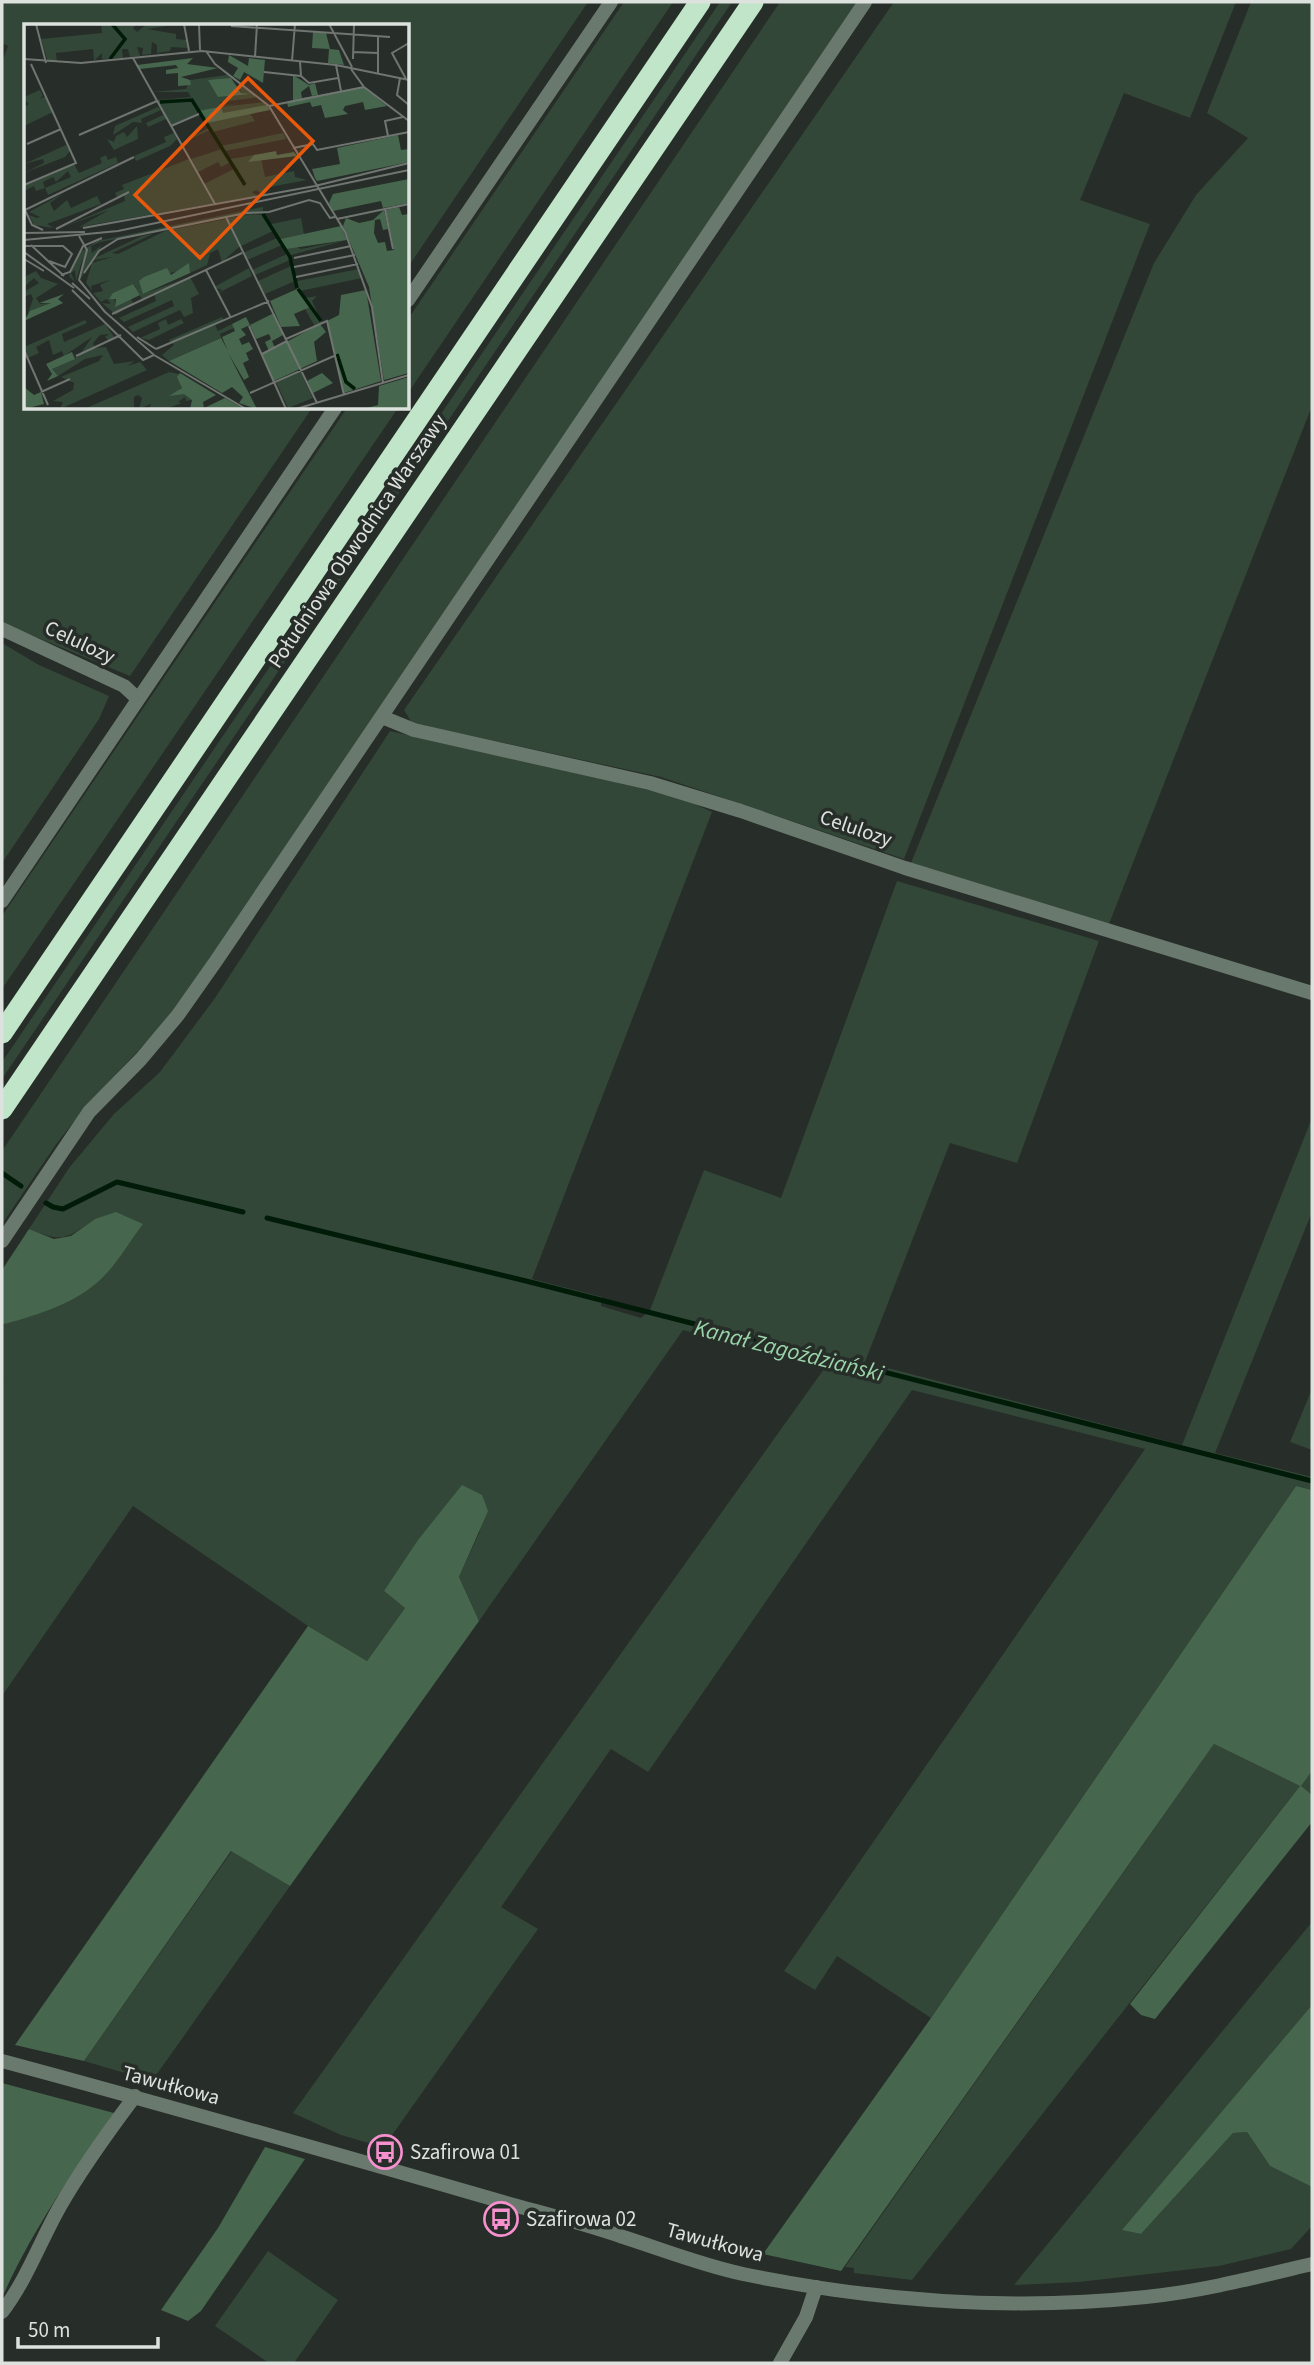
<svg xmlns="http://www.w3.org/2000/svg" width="1314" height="2365" font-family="'Source Sans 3',sans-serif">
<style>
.green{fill:#324737}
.forest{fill:#46674e}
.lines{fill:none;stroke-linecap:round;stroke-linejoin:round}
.stream{stroke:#001b07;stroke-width:5}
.street{stroke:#6a796d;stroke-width:14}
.highway{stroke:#c0e5c8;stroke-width:21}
.labels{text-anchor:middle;stroke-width:7;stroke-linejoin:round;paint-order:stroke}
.street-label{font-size:21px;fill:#dde2de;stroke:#272d28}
.poi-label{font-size:21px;fill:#dde2de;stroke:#272d28;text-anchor:start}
.water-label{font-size:23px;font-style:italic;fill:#9ad4a9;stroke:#272d28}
.inset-river{fill:none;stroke:#001b07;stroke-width:3.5}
.inset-road{fill:none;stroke:#707571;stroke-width:2}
.view{fill:#e8590c;fill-opacity:0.15;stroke:#e8590c;stroke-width:3.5}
.inset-edge{fill:none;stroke:#dde2de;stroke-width:3.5}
</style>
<rect width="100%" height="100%" fill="#272d28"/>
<g class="green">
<polygon points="2,2 588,2 408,267 408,26 26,26 26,408 312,408 130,676 2,623 2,62 8,46 2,43"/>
<polygon points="624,2 673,2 408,393 408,319"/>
<polygon points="720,2 732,2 2,1079 2,1062"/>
<polygon points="780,2 857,2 174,1012 84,1109 57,1143 2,1224 2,1151"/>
<polygon points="894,2 1236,2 1190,118 1124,93 1080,200 1150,224 904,859 661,777 412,723 404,710"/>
<polygon points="1251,2 1312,2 1312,406 1109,924 911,863 1154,263 1196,195 1248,138 1207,113"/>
<polygon points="347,408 398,408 2,989 2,916"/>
<polygon points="2,643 39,665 109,696 99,719 2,863"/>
<path d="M390,731l288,65 34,16 -180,467 70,18 -1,9 40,12 9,-8 54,-140 77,28 116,-317 202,60 -82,222 -67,-20 -85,219 317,83 130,-327v94l-97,241 97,24v13l-16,-4 -365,532 -94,-62 -22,34 -31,-19 361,-522 -233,-59 -264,382 -37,-23 -110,158 37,22 -153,216 -12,-4 -1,3 -31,-9 -48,-22 531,-744 -141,-39 -204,291 -20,-44 21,-46 -96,60 21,17 -38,53 -59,-35 -175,-120 -131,190v-314l2,-3 -2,-2v-54l4,1 89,-105c-29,20 -31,24 -66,10l40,-61 45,-54 46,-42 55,-74z"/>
<polygon points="1312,1389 1312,1450 1290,1442"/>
<polygon points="1214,1744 1300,1786 1312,1771 1312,1795 1300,1786 912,2280 854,2273 854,2268 845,2267"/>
<polygon points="232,1851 290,1886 152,2081 84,2061"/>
<polygon points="1312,1922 1312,2005 1123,2230 1141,2234 1233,2133 1247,2132 1270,2166 1312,2187 1312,2226 1291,2249 1219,2266 1079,2282 1014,2285"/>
<polygon points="268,2251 338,2300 294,2363 269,2363 215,2326"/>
</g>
<g class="forest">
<path d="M116,1212l27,12c-13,17 -25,38 -40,53 -26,26 -63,37 -98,47l-3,-1v-53l27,-41 25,10 17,-3 24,-17z"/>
<polygon points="462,1485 482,1495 488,1511 459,1577 479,1621 290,1886 231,1851 84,2061 15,2045 308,1626 367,1661 405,1608 384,1591 418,1540"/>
<polygon points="1296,1486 1312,1490 1312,1771 1301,1786 1312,1795 1312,1822 1155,2019 1141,2015 1130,2004 1300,1786 1214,1744 841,2271 763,2254 931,2018"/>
<polygon points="1312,2005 1312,2187 1270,2166 1247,2132 1233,2133 1141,2234 1122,2230"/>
<path d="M2,2083l112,30c-42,60 -83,119 -112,185z"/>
<polygon points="265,2147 305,2159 201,2311 188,2321 161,2310 218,2228"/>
</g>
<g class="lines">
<g class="stream">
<polyline points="2,1173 21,1186"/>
<polyline points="46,1203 53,1207 63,1209 117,1182 243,1212"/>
<polyline points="267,1218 530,1282 1312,1481"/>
</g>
<g class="street">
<polyline points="408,300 611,2"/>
<polyline points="2,629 124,686 137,698"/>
<polyline points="382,717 414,730 650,783 741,811 905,868 1312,993"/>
<polyline points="2,901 335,408"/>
<polyline points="2,1241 89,1112 141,1059 178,1015 216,961 865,2"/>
<path d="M2,2061c168,45 334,93 501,141 39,11 79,21 117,34 41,13 81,29 123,38 132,27 269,37 403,23 57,-6 111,-20 166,-33"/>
<path d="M2,2312c24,-31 38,-70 57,-104 22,-39 49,-76 76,-112"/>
<polyline points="780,2363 806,2317 816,2287"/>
</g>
<g class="highway">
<polyline points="2,1033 700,2"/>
<polyline points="2,1109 753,2"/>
</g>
</g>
<defs>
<g id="bus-ring" transform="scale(1.75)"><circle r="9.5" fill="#272d28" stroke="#f790ce" stroke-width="1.5"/><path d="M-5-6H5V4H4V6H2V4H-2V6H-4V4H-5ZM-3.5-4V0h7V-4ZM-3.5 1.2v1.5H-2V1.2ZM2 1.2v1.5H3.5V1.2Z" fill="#f790ce"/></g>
</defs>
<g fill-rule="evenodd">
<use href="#bus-ring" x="385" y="2152"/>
<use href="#bus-ring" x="501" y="2219"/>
</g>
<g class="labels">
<g class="street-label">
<text transform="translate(357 541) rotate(-56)" y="7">Południowa Obwodnica Warszawy</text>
<text transform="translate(80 642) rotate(25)" y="7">Celulozy</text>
<text transform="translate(856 828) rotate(19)" y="7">Celulozy</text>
<text transform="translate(171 2085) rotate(15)" y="7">Tawułkowa</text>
<text transform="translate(715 2242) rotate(15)" y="7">Tawułkowa</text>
</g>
<g class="poi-label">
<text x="410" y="2159">Szafirowa 01</text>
<text x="526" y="2226">Szafirowa 02</text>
</g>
<g class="water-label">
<text transform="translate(789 1350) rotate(14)" y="8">Kanał Zagoździański</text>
</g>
</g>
<g transform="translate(24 24)">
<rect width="385" height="385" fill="#272d28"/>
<path d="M77,0h36l-4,4 4,4 10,-8h32l-32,5 29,5v5l10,1 1,8 -16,-1 -1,4 -13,2v-8l-5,-3 -1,12 -9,1 1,-7 -6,-1 3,9 -10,1 -2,-8h-6l1,9 -21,1v-6l-8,8 -1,-12 -37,4 1,9h-9l-7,-23 61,-6zM203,51l4,3 -13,19 32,-4 -9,1 -2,-9 20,12 -53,7 14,-2 1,5 43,-5 2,4 -43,8 -23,-3 7,11 43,-8 5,7 -42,11 8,14 62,-13 3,6 -61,12 5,8 24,-4 7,3 4,19 29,-6 1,6 12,3 -37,7 -6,7 -8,-4 -4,2 5,4 -178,31 30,-17 -48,18 64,-27 -1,-6 -7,2 -2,-4 9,-4 -2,-4 67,-26 15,25 30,-15 -3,-7 -10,5 -3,-5 -20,10 -7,-13 31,-10 -12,-19 -29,13 28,-15 -10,-15 -27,12 -6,-6 -18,8 -2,-4 17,-8 -6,-15 34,-3 -3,-5h-36l34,-3 4,-9zM16,66l3,6 -4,2 7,-1 7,15 -29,14v-19l5,-3 -4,-4 -1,4v-7zM134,83l3,3 -20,9 1,4 -9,-1 -20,13 2,-9zM113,102l1,13 -24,11 -7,-11 7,3 2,-6 8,-4 3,5zM150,109l3,6 -7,7 -34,15 -2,-5 32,-14 -2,-5zM42,121l4,6 -5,6 -41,16 20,-10 -1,-4 -19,5zM82,131l2,5 8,-3 2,6 -70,32 -3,-7 26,-11 -3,-6 -12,11 -3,-5 -10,5 2,6 -9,3 -2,-5 -10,5v-5l50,-22 5,9 23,-10 -2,-5zM40,169l-14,10 4,8 13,-11 4,8 26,-12 4,8 -54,20 7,4 -20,-3 -5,-10 8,3 3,-1 -11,-5zM287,173l-48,10v4l-163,31 -9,4 1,7 10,-8 -22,35 3,-23 -7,24 -1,-11 -4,3 4,9 -6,-6 10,-23 18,-12zM226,190l14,1 7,9 30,-6 3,16 -24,5 21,10 46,-9 -56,15 6,26 62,-12 3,9 -62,13 5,7 12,-2 -5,5 10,21 -7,4 -5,-8 -5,-9 5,-3 -13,-17 -2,-8 -30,13 -7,-13 33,-15 -1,-6 -35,15 -3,-5 35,-16 -5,-9 -35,15 -4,-7 34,-15 -4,-7 -34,16 -17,15 -4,-13 -15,8 7,-3 -3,11 -17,8 -7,-3 -38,9 -2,15 47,-17 9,17 -8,4 2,15 -9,4 -4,-7 -47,22 -5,-5 46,-21 -2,-6 -48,22 -5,-4 37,-17 -2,-8 -12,6 -9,-15 -19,9 1,13 16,-7 2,4 -17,12 -14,-12 9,1 -4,-5 -6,3 -8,-9 10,-2 -3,-6 10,-5 -19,6 1,5 -6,-8 6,-20 20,-6 -18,3 3,-3 45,-21 11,-2 -41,19 6,1 47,-23zM225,244l3,8 -36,18 6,-4 -8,-3zM12,247l5,7 17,6 -22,14 4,6 12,-1 -24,10 5,-14 -2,-5 -7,3v-5l15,-9 -5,-5 -10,9v-10zM198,293l2,4 -9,4 3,6 14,-7 2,4 -14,6 1,4 -52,23 -7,-6 12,-10 -5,-5zM142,295l2,6 13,-6 3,4 -35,17 -9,-2 20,-9 -2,-6zM61,296l2,3 -25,11 2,8 41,-18 10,14 -6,3 -4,-4 4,-3 -9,1 -7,8 2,5 11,-1 8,17 21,-3 -8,5 13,-4 7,8 -87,39 3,-7 -10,-1 20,-11 1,-7 -13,-6 38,-16 4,-6 -18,4 -27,17 -6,-2v-5l27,-13 13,-19 -28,19 -2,-5 -9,4 -4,-15 -13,7 3,6 -11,5 -4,-11zM276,347l13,27 -25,10 -12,-26zM145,348l10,2 3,13 -8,8 9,-2 9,7 -6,1 -1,-4 -7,5 4,1 -17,6h-16l2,-5 -12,5 3,-11 -4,-3 -4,2v12h-50z" fill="#324737"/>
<path d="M289,8l13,1 4,16 9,1 5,15 -16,-2 1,-14 -17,-1zM205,31l19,11 1,-8 16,2 -2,23 -19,-11 -4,8 -7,-4 5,-8 -10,-6zM169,34l-6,6 31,4 -37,9 9,3 1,5 -13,1v-13l-12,1v-4l12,-2 -2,-3 -36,4 -3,-4zM269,51l16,10 6,-2 3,12 -6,1 -3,-10 -8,6 1,6 61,-11 24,19 -22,4 -2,-8 -18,4 -2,4 5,4 -23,4 -4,-13 -9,2 -2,-5 -22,5 -1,-5 6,-2zM207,54l10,15 10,1 -33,3 -10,-17zM215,79l-18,4 2,6 44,-8 3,5 -63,13 -8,-12zM374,111l3,15 8,-1v13l-92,19 -2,-3 -3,-9 28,-5 -3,-16zM252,127l1,4 17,-3 3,4 -49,6 6,-7zM385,155v24l-26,5 -2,-7 -48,10 -4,-8 4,-9zM375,183l3,8 7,-1v159l-25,7 -15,-93 -26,-61 3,-8 13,5 14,-3 11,-10 4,19 -5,1 -3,-11 -5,1 -1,13 4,10 7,-1 2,9 7,-1 -8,-40zM317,202l6,14 -61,9 -6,-10zM165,239l1,10 -47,21 -4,-13 5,-4 23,-9 4,7zM109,260l7,11 -25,12 1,-8h-7l4,-6zM273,265l13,18 -16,7 6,12 -19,1 -11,-26zM342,266l15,91 -37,12 -17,-72 12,-6 2,-20zM40,270l-6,5 5,4 -39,18 6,-10 21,-8h-12zM250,289l9,22 -11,6 3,7 45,-24 6,8 -12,10 3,19 -43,20 -12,-27 7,-3 -4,-9 6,-3 -2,-5 -13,5 -6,-14 -9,4 5,6 -7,4 3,6 7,-3 4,7 -7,4 3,7 -6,3 6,14 -5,3 -16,-27 29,56 -18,-6 4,-6 -11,-10 -10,6 -53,-32 52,-23 7,13 -6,-14 13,-6 -3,-7 14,-7 4,8zM48,328l3,7 -23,10 6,7 -11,5 5,-7 -6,-10zM156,349l36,22 -13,7 1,6 21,-10 19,11h-54l2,-9 -8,-6 -15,2 13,-8 -5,-11zM298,349l11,10 -20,10 -6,-12zM385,353v32h-46l15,-4 1,-19zM0,363l10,8 7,-3 3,12 -20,5z" fill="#46674e"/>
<path class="inset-river" d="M86,35l15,-20 -13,-15M136,78l32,-2 53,85M239,190l27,43 7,31M274,265l23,32M313,330l9,28 9,7"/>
<path class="inset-road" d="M12,0l10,39M160,0l5,27M175,0l1,26M305,0l23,43M207,2l159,11M182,27l9,13 54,42 76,126 27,75 11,76M329,28l25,1M231,33l2,-33M109,34l82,146M0,35l57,4 121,-12 134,14 73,15M329,35l1,-35M268,37l3,-37M276,38l1,14 8,7 29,-5M312,41l5,26M327,45l13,18 45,34M240,48l37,4M354,49v-37M376,54l-3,17 12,10M382,55l-14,-26 17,-10M245,82l95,-19M147,102l28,-12M55,111l78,-34M364,112l-3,-15 18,-4M3,120l34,-15M269,124l20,-4 4,6 92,-18M0,161l52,-22 -45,-99M0,184l8,17 11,5M361,185l8,40M1,186l109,-53M202,193l91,186M313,195l72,-15M59,204l232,-42 94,-23M32,205l73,-37M0,209l61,-1M55,212l8,14 -8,30 26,32M0,216l94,-9 291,-61M7,221l33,31M0,222h39l9,8 -7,13 -16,-6M0,228l50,36M270,234l57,-12M0,235l20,12M270,243l61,-12M182,246l25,48M60,249l15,-22 19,-12 128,-26 23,-1 40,-12 11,3 10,15 5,-1M37,251l9,-3 13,-26 19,-8M272,253l62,-13M48,259l18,16M48,266l71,70 11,-5M80,287l50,44 92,54M88,290l130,-61M225,302l37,83M113,313l19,12M262,315l41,-18 17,74M132,325l113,-48M0,326l24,55M238,330l25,-13M52,332l45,-21M17,368l29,-13M226,369l84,-37M272,385l113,-34"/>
<path class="view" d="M224,54l65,63 -113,117 -65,-63z"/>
<rect width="385" height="385" class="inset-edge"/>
</g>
<rect width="1314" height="2365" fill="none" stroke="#dde2de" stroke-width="7"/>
<path d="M18 2337v10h140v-10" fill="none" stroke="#dde2de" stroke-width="3.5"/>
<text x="28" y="2337" font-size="21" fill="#dde2de" stroke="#272d28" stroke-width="5" paint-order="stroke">50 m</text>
</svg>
